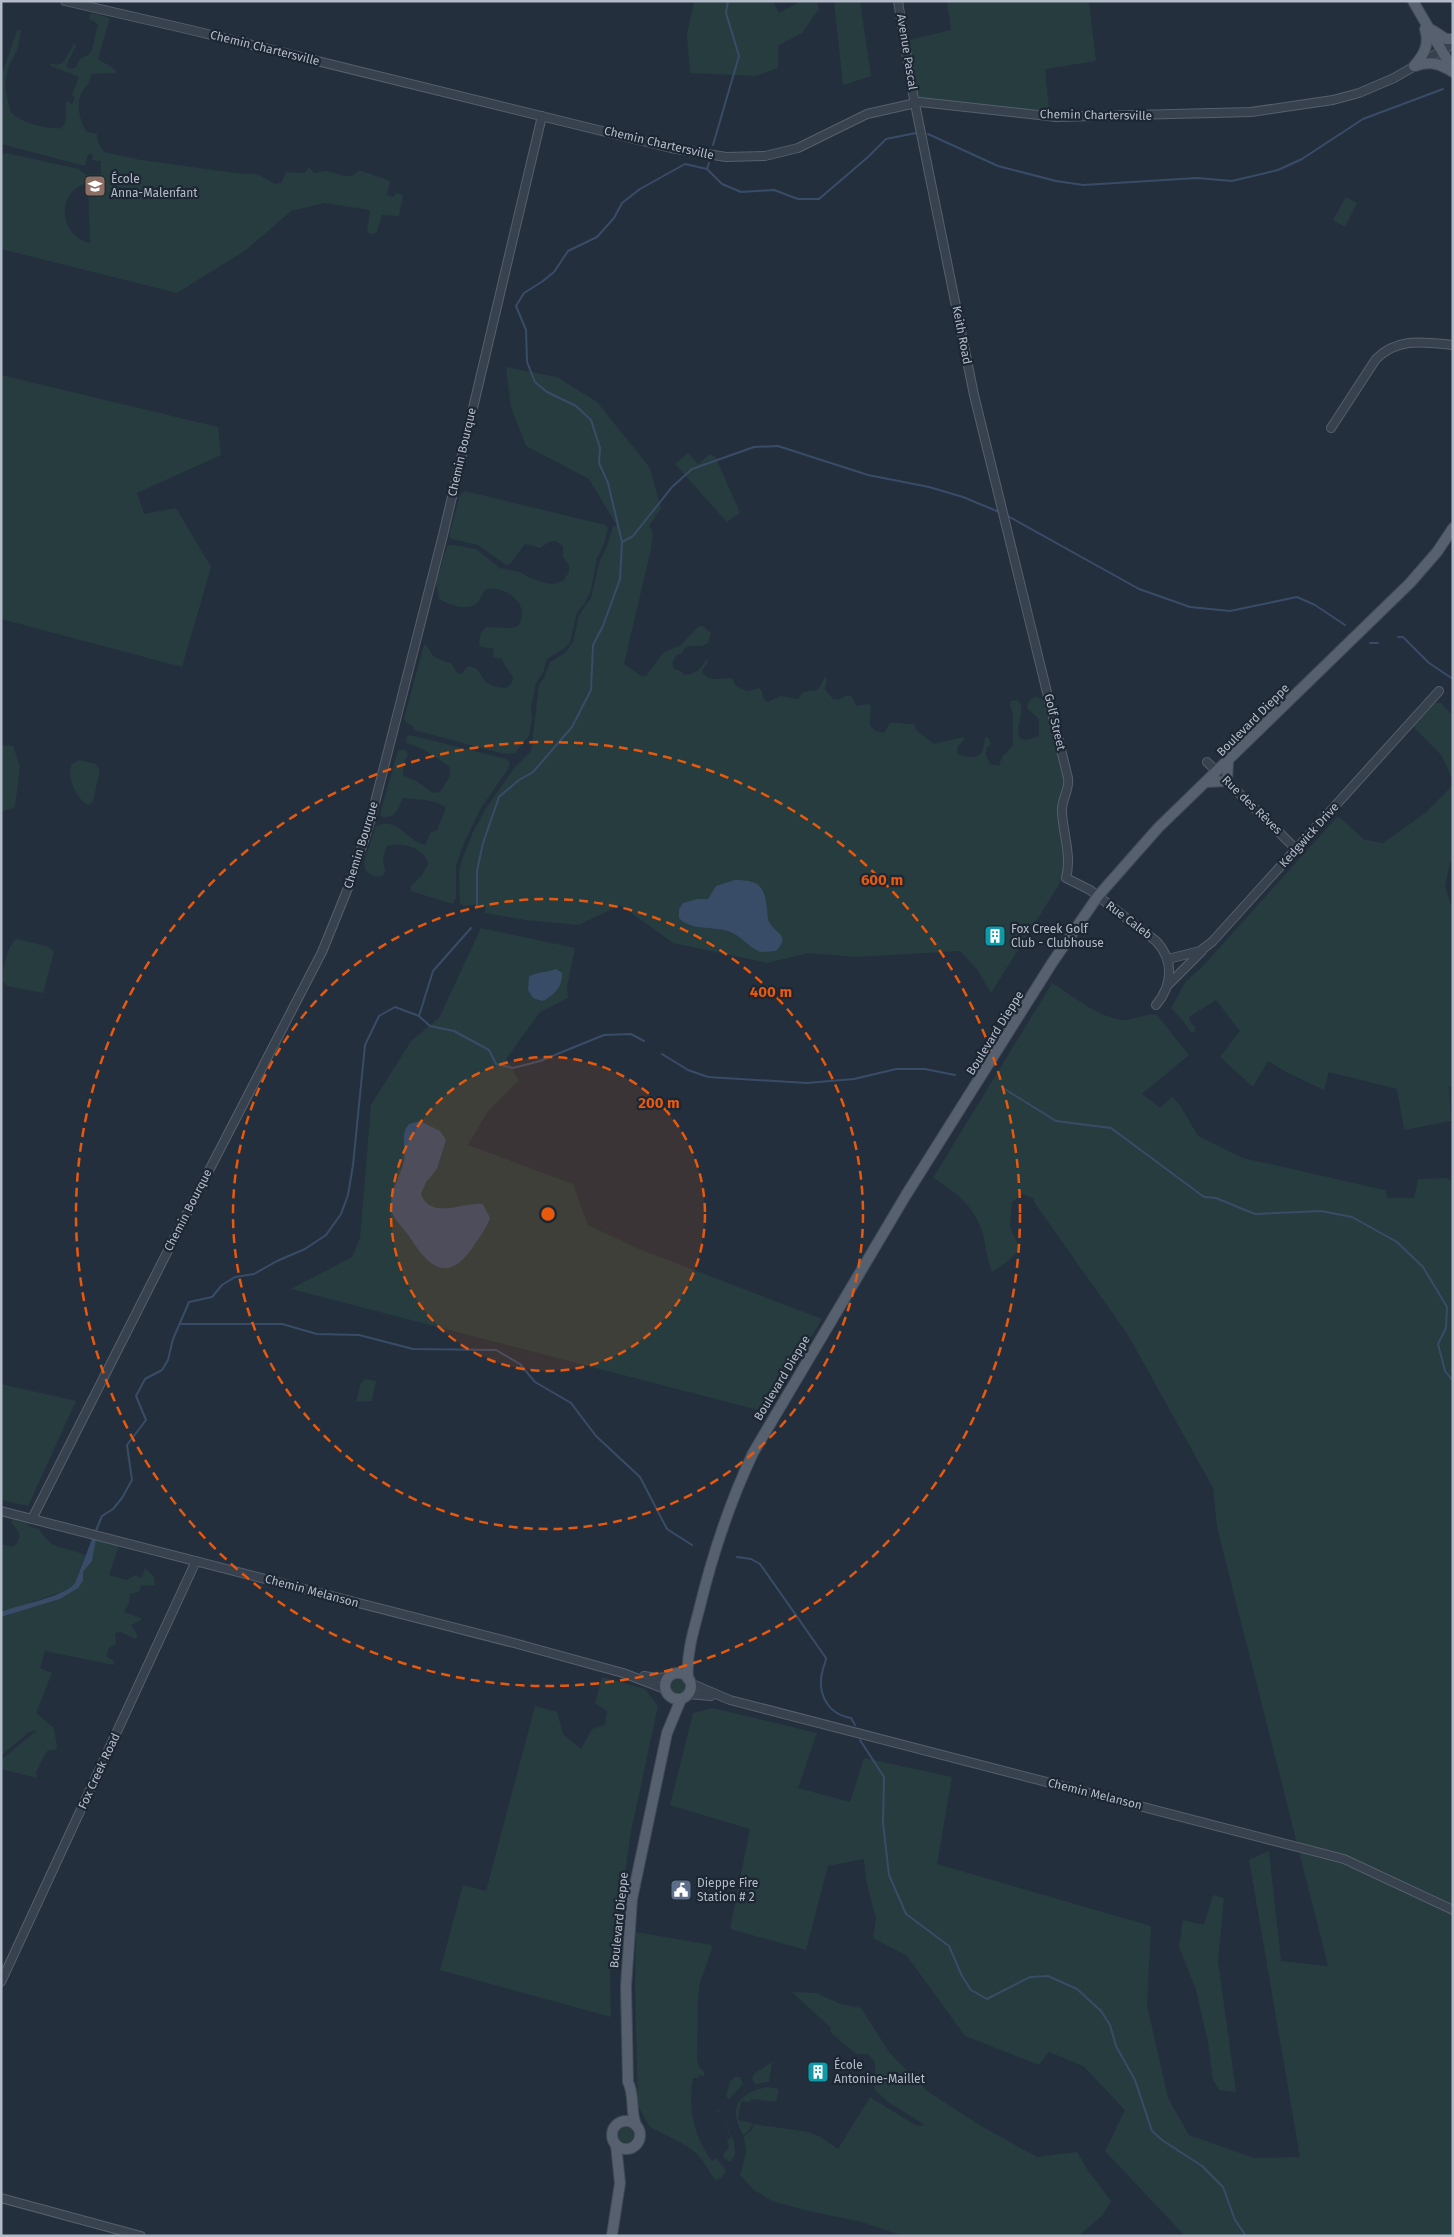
<svg xmlns="http://www.w3.org/2000/svg" width="1454" height="2237" font-family="'Fira Sans',sans-serif">
<style>
.green{fill:#263c3f;fill-rule:evenodd}
.water{fill:#394c67}
.lines{fill:none;stroke-linecap:round;stroke-linejoin:round}
.stream{stroke:#394c67;stroke-width:2}
.minor-casing{stroke:#565f6c;stroke-width:10}
.major-casing{stroke:#414a57;stroke-width:12}
.minor{stroke:#38414e;stroke-width:8}
.major{stroke:#56606e;stroke-width:10}
.ring{fill:none;stroke:#e8590c;stroke-width:2.5;stroke-dasharray:9 6}
.labels{text-anchor:middle;stroke-width:4.5;stroke-linejoin:round;paint-order:stroke}
.street-label{font-size:12px;fill:#b4bcc9;stroke:#1d2633}
.poi-label{font-size:12px;fill:#b4bcc9;stroke:#1d2633;text-anchor:start}
.centre{fill:#e8590c;stroke:#1d2633;stroke-width:2.5}
.ring-label{font-size:15px;text-anchor:middle;font-weight:bold;fill:#e8590c;stroke:#1d2633;stroke-width:4.5;stroke-linejoin:round;paint-order:stroke}
</style>
<rect width="100%" height="100%" fill="#242f3e"/>
<g class="green">
<polygon points="694,1 773,1 779,13 801,1 817,1 819,9 802,33 778,46 778,68 756,76 690,73 687,35"/>
<polygon points="834,1 860,1 871,76 843,85"/>
<polygon points="947,1 1089,1 1096,61 1045,69 1050,116 915,102 905,41 951,30"/>
<path d="M93,13l17,5 -12,41 18,11 -1,3 -23,1c-4,13 -6,11 -11,20 -5,11 -1,29 6,38l10,2 1,8 6,10 37,8 102,14c21,-2 16,3 32,10l6,-1 5,-11 18,1 5,-6 5,6 12,-2 19,5h7l6,-5h4l28,10 -3,14 7,2 2,-4 7,2 -4,21 -17,-1 -5,16 -3,3 -7,-1 3,-23 -46,-7 -33,8 -45,39 -69,43 -176,-44 1,-95 4,-1 73,16 7,6 15,-1v-13l-9,-1 1,-5 -5,-1 -3,12 -84,-22v-68l16,-45 4,-2 -3,19 -10,20 -3,18 5,24c6,12 39,20 52,18 7,-7 1,-17 5,-27l5,3 3,-6 -3,-3 7,-18 -28,-11 -1,-3 7,2 6,-2 11,-19 2,1 -10,21 4,3 5,-1 6,-10 7,-3 4,-5 6,-26 -9,-5 1,-5zM88,183l2,60h-1c-30,-8 -34,-52 -1,-60z"/>
<polygon points="1346,197 1357,203 1345,227 1333,220"/>
<path d="M506,367l51,10 40,25 53,66 11,40 -12,18 4,7 -2,16 -27,115 17,12h5l18,-24 17,-7 17,-18 5,-1 8,7 -3,10c-8,6 -15,0 -23,5l-4,6h-3c-5,4 -7,10 -4,15l6,2 5,4c12,-1 16,-7 22,-16l1,3 -6,9c5,12 20,7 30,7l4,8 11,5 12,-3 3,3 1,8 5,3 12,-6 18,3 5,-7 15,-2 7,-13 2,2 -2,10 8,10 5,1 10,-5 4,2 4,9 13,-2 2,2 -1,20 6,5 8,2 6,-10c6,-2 16,2 24,1l3,7 17,13 29,-7 2,2 -7,7 -1,6c4,5 0,2 7,4 16,3 19,-1 21,-18l3,-1 3,7 -5,5v6l4,9 9,2 3,-9 11,-12v-31l-3,-9 1,-4 7,-1c10,12 -6,26 3,39l6,1 12,-4v-17l-12,-11c0,-6 4,-10 10,-11l9,4 19,84 -7,21 7,58 -5,19 -69,110 -15,-25 -16,-17 -104,6 -47,-4 -42,10 -94,-20 -53,-38 -41,20 -53,-5 -42,-7 2,-6 -13,-2 -10,1 -3,-3 -1,-29 2,-12 12,-30 13,-24 29,-41 16,-16 8,-66 5,-7 6,-16 16,-10 7,-10 6,-27 12,-17 9,-38 6,-11 7,-23h4l-28,-47 -63,-33 -15,-38z"/>
<polygon points="1,375 218,427 221,455 137,493 144,514 176,508 211,567 182,667 1,619"/>
<polygon points="688,453 698,464 710,454 716,458 740,513 727,522 675,464"/>
<path d="M465,491l140,34 3,3 -4,16 -7,14 -6,32 -6,13 -8,10 -7,30 -7,6 -16,10 -4,14 -7,10 -5,25 1,11 -3,17 -14,17 -11,1 -90,-24 -1,-4 -6,-3 -3,-5 20,-73h2l8,12 18,7 5,9 4,1 6,-7c14,-2 12,11 22,17 5,3 12,4 17,4l6,-5 1,-7 -8,-10 -3,-7 -9,-2 1,-6 -2,-3 -11,-1 -2,-4 2,-10 5,-6 25,1 7,-2c14,-21 -12,-41 -32,-37 -4,4 -5,10 -9,14 -9,9 -28,2 -38,-4l-3,-16 11,-37 6,-1 23,4 24,19 20,4 10,6 16,5 7,1 10,-3 6,-9v-7l-6,-8v-11l-7,-5 -7,1 -9,6 -15,-4 -15,20 -4,1 -28,-20 -26,-6 -3,-3 11,-41z"/>
<polygon points="1435,703 1441,703 1453,716 1453,780 1442,756 1413,726"/>
<path d="M410,735l96,24 4,3 -2,7 -27,39 -17,35 -8,23v32l-3,6 -42,-13v-5l11,-11 6,-11c-2,-16 -28,-23 -41,-18l-4,12 2,13 -2,5c-11,2 -19,-3 -19,-14l12,-36c22,-10 31,16 50,19l4,-12 7,-3 9,-22c-11,-10 -30,-8 -43,-10 -4,9 -7,21 -21,19l-2,-3 18,-64h7l3,4 -5,9v12l13,6 17,12 7,-1 10,-16 -1,-10 -26,-17 -16,-6 -1,-6z"/>
<polygon points="1,745 13,746 20,767 15,807 1,812"/>
<path d="M79,760l17,4 4,6 -7,31 -4,4c-9,-2 -18,-20 -19,-29 -1,-4 1,-9 2,-12z"/>
<polygon points="1453,785 1453,861 1450,862 1445,886 1453,912 1453,1086 1449,1087 1451,1121 1404,1130 1397,1089 1329,1072 1324,1090 1286,1072 1268,1061 1253,1087 1220,1057 1240,1031 1216,1000 1189,1017 1191,1024 1196,1027 1194,1032 1191,1032 1183,1021 1171,1008 1186,981 1200,969 1338,816 1365,840 1383,843 1424,814"/>
<polygon points="481,928 575,948 567,987 568,998 540,1012 506,1059 519,1080 488,1111 468,1145 573,1184 588,1225 639,1249 822,1319 766,1412 291,1289 352,1257 360,1238 371,1105 411,1041 439,1018"/>
<path d="M17,939l32,8 5,5 -11,41 -35,-7 -5,-4c-2,-10 5,-40 14,-43z"/>
<path d="M1052,983c20,12 45,34 70,37 11,1 25,-8 35,-5l32,40 -47,39 18,14 12,-11 8,8 18,31 45,22 142,32 3,8h26l4,-19 28,-1 7,3v1055h-268l-80,-85 20,-41 -42,-44 -34,-14 -10,13 -74,-29 -58,-80 -34,-18 3,-19 -10,-39 -2,-21 -36,7 -22,84 -76,-21 20,-100 -80,-24 23,-92 20,-5 104,25 -19,55 52,14 14,-44 88,19 -15,87 214,62 -4,79 21,93 21,37 65,23 46,-1 -51,-297 20,-9 12,110 47,5 -111,-439 -4,-39 -85,-153 -94,-133v-3l-12,-5 -10,8 -2,25 10,22 -13,13 -15,10c-4,-11 -6,-22 -8,-34 -7,-29 -27,-46 -51,-60z"/>
<polygon points="365,1379 376,1381 372,1401 356,1402 361,1383"/>
<polygon points="1,1384 76,1401 28,1506 1,1500"/>
<path d="M12,1519l15,4 3,4 9,2c12,22 26,17 46,26l-10,28 -7,7 -67,22v-68l12,3c10,-9 7,-16 -2,-24z"/>
<polygon points="96,1539 119,1545 109,1575 127,1580 135,1575 142,1578 145,1568 154,1577 155,1585 141,1586 139,1592 130,1594 129,1603 124,1612 141,1618 141,1620 131,1625 137,1634 137,1638 134,1639 121,1632 115,1633 116,1644 109,1648 106,1656 114,1661 114,1665 45,1651 40,1668 52,1673 36,1713 54,1728 57,1748 55,1750 47,1751 36,1772 37,1778 1,1769 1,1760 37,1730 29,1732 1,1756 1,1617 60,1599 83,1579 83,1572 92,1561"/>
<polygon points="602,1677 645,1689 658,1706 631,1832 610,1971 611,2017 440,1970 463,1885 486,1891 535,1706 557,1712 563,1734 581,1749 592,1729 605,1725 607,1711 595,1703"/>
<circle cx="678" cy="1686" r="7"/>
<polygon points="1213,1895 1224,1898 1218,1961 1236,2092 1219,2090 1213,2080 1208,2042 1196,1990 1179,1947 1183,1920 1204,1925"/>
<path d="M636,1932l75,13 1,3 -12,35 -2,16 -1,62 3,7 4,4v4l-5,-1 -1,3h-5c-5,30 0,58 19,83l4,-3 10,12c-1,5 -6,9 -11,10l-12,-19 -7,-8 -9,-7 -37,-19 -12,-21 -3,-115z"/>
<polygon points="792,1992 816,1993 841,2004 861,2008 889,2052 927,2091 981,2126 1037,2157 1077,2152 1089,2172 1111,2201 1103,2215 1078,2236 903,2236 862,2222 804,2210 772,2201 754,2190 740,2175 746,2153 744,2136 751,2131 754,2124 808,2132 819,2136 838,2149 870,2097 917,2126 925,2125 888,2102 875,2090 875,2062 868,2054 856,2054 830,2032 831,2028"/>
<polygon points="772,2062 769,2082 755,2084 752,2078 754,2074"/>
<polygon points="735,2077 740,2077 743,2084 729,2099 726,2096 730,2082"/>
<path d="M767,2087l12,2 -3,13 -25,-3 -1,3 -9,-1 -3,19 15,3 -5,9 -5,3c-15,-27 -6,-42 24,-48z"/>
<polygon points="719,2109 734,2142 735,2155 730,2162 723,2157 724,2153 729,2148 727,2141 731,2138 720,2111 716,2112"/>
<circle cx="626" cy="2135" r="8"/>
</g>
<g class="water">
<path d="M735,880c25,0 30,7 32,30 1,4 0,9 2,12 7,13 22,12 7,29l-16,1c-11,-5 -20,-17 -32,-21 -16,-5 -37,0 -49,-13v-9l4,-6 14,-4h11l8,-13z"/>
<path d="M556,969l6,4c1,13 -8,23 -20,28l-9,-3 -5,-8 1,-13c9,-6 17,-4 27,-8z"/>
<path d="M420,1121l20,10 6,9 -9,29 -11,13 -5,12c10,27 43,7 62,10l7,14c-4,11 -11,20 -17,29 -26,38 -45,19 -64,-11 -6,-9 -17,-17 -18,-28 -2,-16 10,-33 13,-47 3,-14 -5,-25 5,-37z"/>
<path d="M92,1539l4,1 -4,21 -9,11v9l-5,7 -18,11 -59,18v-5c19,-8 64,-15 74,-29z"/>
</g>
<g class="lines">
<g class="stream">
<polyline points="928,134 998,166 1056,181 1083,185 1197,178 1232,181 1278,170 1302,159 1363,119 1443,89"/>
<polyline points="713,145 739,56 726,13 728,1"/>
<polyline points="707,169 709,163"/>
<polyline points="1006,515 1139,589 1190,607 1230,611 1297,597 1315,605 1345,625"/>
<polyline points="622,542 633,536 672,487 692,469 754,447 778,446 868,475 929,487 963,497 999,512"/>
<polyline points="1398,637 1403,637 1429,663 1453,679"/>
<polyline points="1370,643 1378,643"/>
<polyline points="477,907 477,871 483,843 499,797 519,780 533,772 572,727 591,690 593,645 603,626 620,579 622,542 608,483 599,463 600,448 591,420 576,406 547,392 535,382 527,362 526,330 516,306 524,293 543,281 554,272 568,251 597,237 614,218 622,203 640,189 685,164 707,169 722,184 741,192 774,190 798,199 819,199 868,157 886,139 916,133"/>
<polyline points="419,1016 433,971 471,928"/>
<polyline points="662,1054 688,1070 708,1077 807,1083 854,1079 896,1069 925,1069 955,1075"/>
<polyline points="1003,1088 1056,1121 1111,1128 1204,1197 1216,1198 1255,1214 1321,1211 1352,1217 1397,1242 1423,1267 1447,1307 1446,1328 1438,1344 1445,1371 1453,1381"/>
<polyline points="181,1324 282,1324 317,1334 359,1335 413,1349 496,1350 520,1364 535,1382 571,1403 596,1436 640,1477 667,1529 692,1545"/>
<polyline points="95,1533 102,1516 113,1509 122,1498 132,1480 127,1445 146,1420 136,1396 145,1379 162,1370 168,1360 173,1339 189,1302 212,1297 222,1285 235,1277 254,1274 277,1261 305,1249 326,1235 341,1214 348,1195 353,1165 365,1045 379,1016 395,1007 419,1016 430,1026 454,1031 489,1050 496,1064 513,1068 540,1061 604,1035 631,1034 644,1041"/>
<path d="M737,1557l14,2 9,5 66,94c0,4 -2,7 -3,11 -7,23 4,45 28,49l4,7"/>
<polyline points="860,1740 884,1777 883,1823 889,1875 906,1914 949,1946 962,1976 971,1990 987,1999 1030,1977 1048,1976 1077,1989 1101,2011 1110,2025 1116,2046 1135,2080 1152,2131 1162,2140 1202,2166 1223,2187 1235,2220 1246,2236"/>
</g>
<g class="minor-casing">
<g id="minor">
<polyline points="65,1 191,30 671,148 726,157 765,156 798,148 867,114 920,102 1056,117 1251,112 1333,100 1359,93 1394,78 1453,44"/>
<path d="M898,1l15,93 61,301 94,383c2,12 -7,21 -6,34 1,22 10,44 4,66l24,12 66,51c18,19 17,44 0,64"/>
<path d="M1331,428l45,-69c22,-22 48,-17 77,-14"/>
<polyline points="1207,762 1296,849"/>
<polyline points="1168,959 1200,951 1212,942 1439,691"/>
<polyline points="1168,985 1202,951"/>
<polyline points="1,1511 514,1643 623,1673 665,1689"/>
<polyline points="32,1519 187,1213 322,952 350,883 370,822 443,535 542,116"/>
<polyline points="644,1676 657,1678 669,1677"/>
<polyline points="690,1683 730,1700 1344,1859 1453,1910"/>
<polyline points="688,1694 711,1696"/>
<polyline points="1,1982 196,1561"/>
<polyline points="1,2198 141,2236"/>
</g>
</g>
<g class="major-casing">
<g id="major">
<polyline points="1413,1 1453,70"/>
<polyline points="1432,30 1446,39 1453,39"/>
<path d="M1414,66c10,-11 16,-22 11,-37"/>
<path d="M1415,66c16,-5 24,-3 38,6"/>
<polyline points="1207,782 1227,781 1228,763"/>
<circle cx="678" cy="1686" r="13"/>
<path d="M688,1679c-2,-23 5,-47 11,-69 13,-54 30,-106 54,-157l153,-258 146,-232 46,-67 60,-68 252,-245 27,-31 16,-24"/>
<circle cx="626" cy="2135" r="14"/>
<path d="M636,2125c-6,-14 -1,-30 -8,-43l-2,-96 6,-87 35,-166 14,-34"/>
<polyline points="612,2235 620,2183 616,2145"/>
</g>
</g>
<use href="#minor" class="minor"/>
<use href="#major" class="major"/>
</g>
<circle cx="548" cy="1214" r="157" fill="#e8590c" fill-opacity=".12"/>
<g class="ring">
<circle cx="548" cy="1214" r="157"/>
<circle cx="548" cy="1214" r="315"/>
<circle cx="548" cy="1214" r="472"/>
</g>
<defs>
<g id="school-square" transform="scale(1.125)"><rect x="-9" y="-9" width="18" height="18" rx="4" fill="#8d6e63" stroke="#1d2633"/><path d="M0-5L7-2L0 1L-7-2ZM-4 1L0 2.5L4 1V4Q0 6-4 4Z" fill="#fff"/></g>
<g id="building-square" transform="scale(1.125)"><rect x="-9" y="-9" width="18" height="18" rx="4" fill="#0f9aa8" stroke="#1d2633"/><path d="M-4-6H4V6H1V3H-1V6H-4ZM-2.5-4.3h1.7v1.8h-1.7ZM.8-4.3h1.7v1.8H.8ZM-2.5-1h1.7V.8h-1.7ZM.8-1h1.7V.8H.8Z" fill="#fff"/></g>
<g id="civic-square" transform="scale(1.125)"><rect x="-9" y="-9" width="18" height="18" rx="4" fill="#5c6f8a" stroke="#1d2633"/><path d="M-.6-6.5H3V-4.5H.6V-3L4-1V1h2V6H-6V1h2V-1L-.6-3ZM-1.2 2.5V6h2.4V2.5Z" fill="#fff"/></g>
</defs>
<g fill-rule="evenodd">
<use href="#school-square" x="95" y="186"/>
<use href="#building-square" x="995" y="936"/>
<use href="#civic-square" x="681" y="1890"/>
<use href="#building-square" x="818" y="2072"/>
</g>
<g class="labels">
<g class="street-label">
<text transform="translate(265 48) rotate(14)" y="4">Chemin Chartersville</text>
<text transform="translate(907 52) rotate(81)" y="4">Avenue Pascal</text>
<text transform="translate(1096 115) rotate(1)" y="4">Chemin Chartersville</text>
<text transform="translate(659 143) rotate(13)" y="4">Chemin Chartersville</text>
<text transform="translate(962 335) rotate(79)" y="4">Keith Road</text>
<text transform="translate(462 452) rotate(-77)" y="4">Chemin Bourque</text>
<text transform="translate(1253 720) rotate(-45)" y="4">Boulevard Dieppe</text>
<text transform="translate(1055 722) rotate(77)" y="4">Golf Street</text>
<text transform="translate(1252 805) rotate(44)" y="4">Rue des Rêves</text>
<text transform="translate(1309 835) rotate(-48)" y="4">Kedgwick Drive</text>
<text transform="translate(361 845) rotate(-73)" y="4">Chemin Bourque</text>
<text transform="translate(1129 920) rotate(37)" y="4">Rue Caleb</text>
<text transform="translate(995 1033) rotate(-58)" y="4">Boulevard Dieppe</text>
<text transform="translate(188 1210) rotate(-63)" y="4">Chemin Bourque</text>
<text transform="translate(782 1378) rotate(-59)" y="4">Boulevard Dieppe</text>
<text transform="translate(312 1591) rotate(15)" y="4">Chemin Melanson</text>
<text transform="translate(99 1771) rotate(-65)" y="4">Fox Creek Road</text>
<text transform="translate(1095 1794) rotate(14)" y="4">Chemin Melanson</text>
<text transform="translate(619 1920) rotate(-84)" y="4">Boulevard Dieppe</text>
</g>
<g class="poi-label">
<text x="111" y="183">École<tspan x="111" dy="14">Anna-Malenfant</tspan></text>
<text x="1011" y="933">Fox Creek Golf<tspan x="1011" dy="14">Club - Clubhouse</tspan></text>
<text x="697" y="1887">Dieppe Fire<tspan x="697" dy="14">Station # 2</tspan></text>
<text x="834" y="2069">École<tspan x="834" dy="14">Antonine-Maillet</tspan></text>
</g>
</g>
<circle cx="548" cy="1214" r="8" class="centre"/>
<g class="ring-label">
<text x="882" y="885">600 m</text>
<text x="771" y="997">400 m</text>
<text x="659" y="1108">200 m</text>
</g>
<rect width="1454" height="2237" fill="none" stroke="#b4bcc9" stroke-width="5"/>
</svg>
